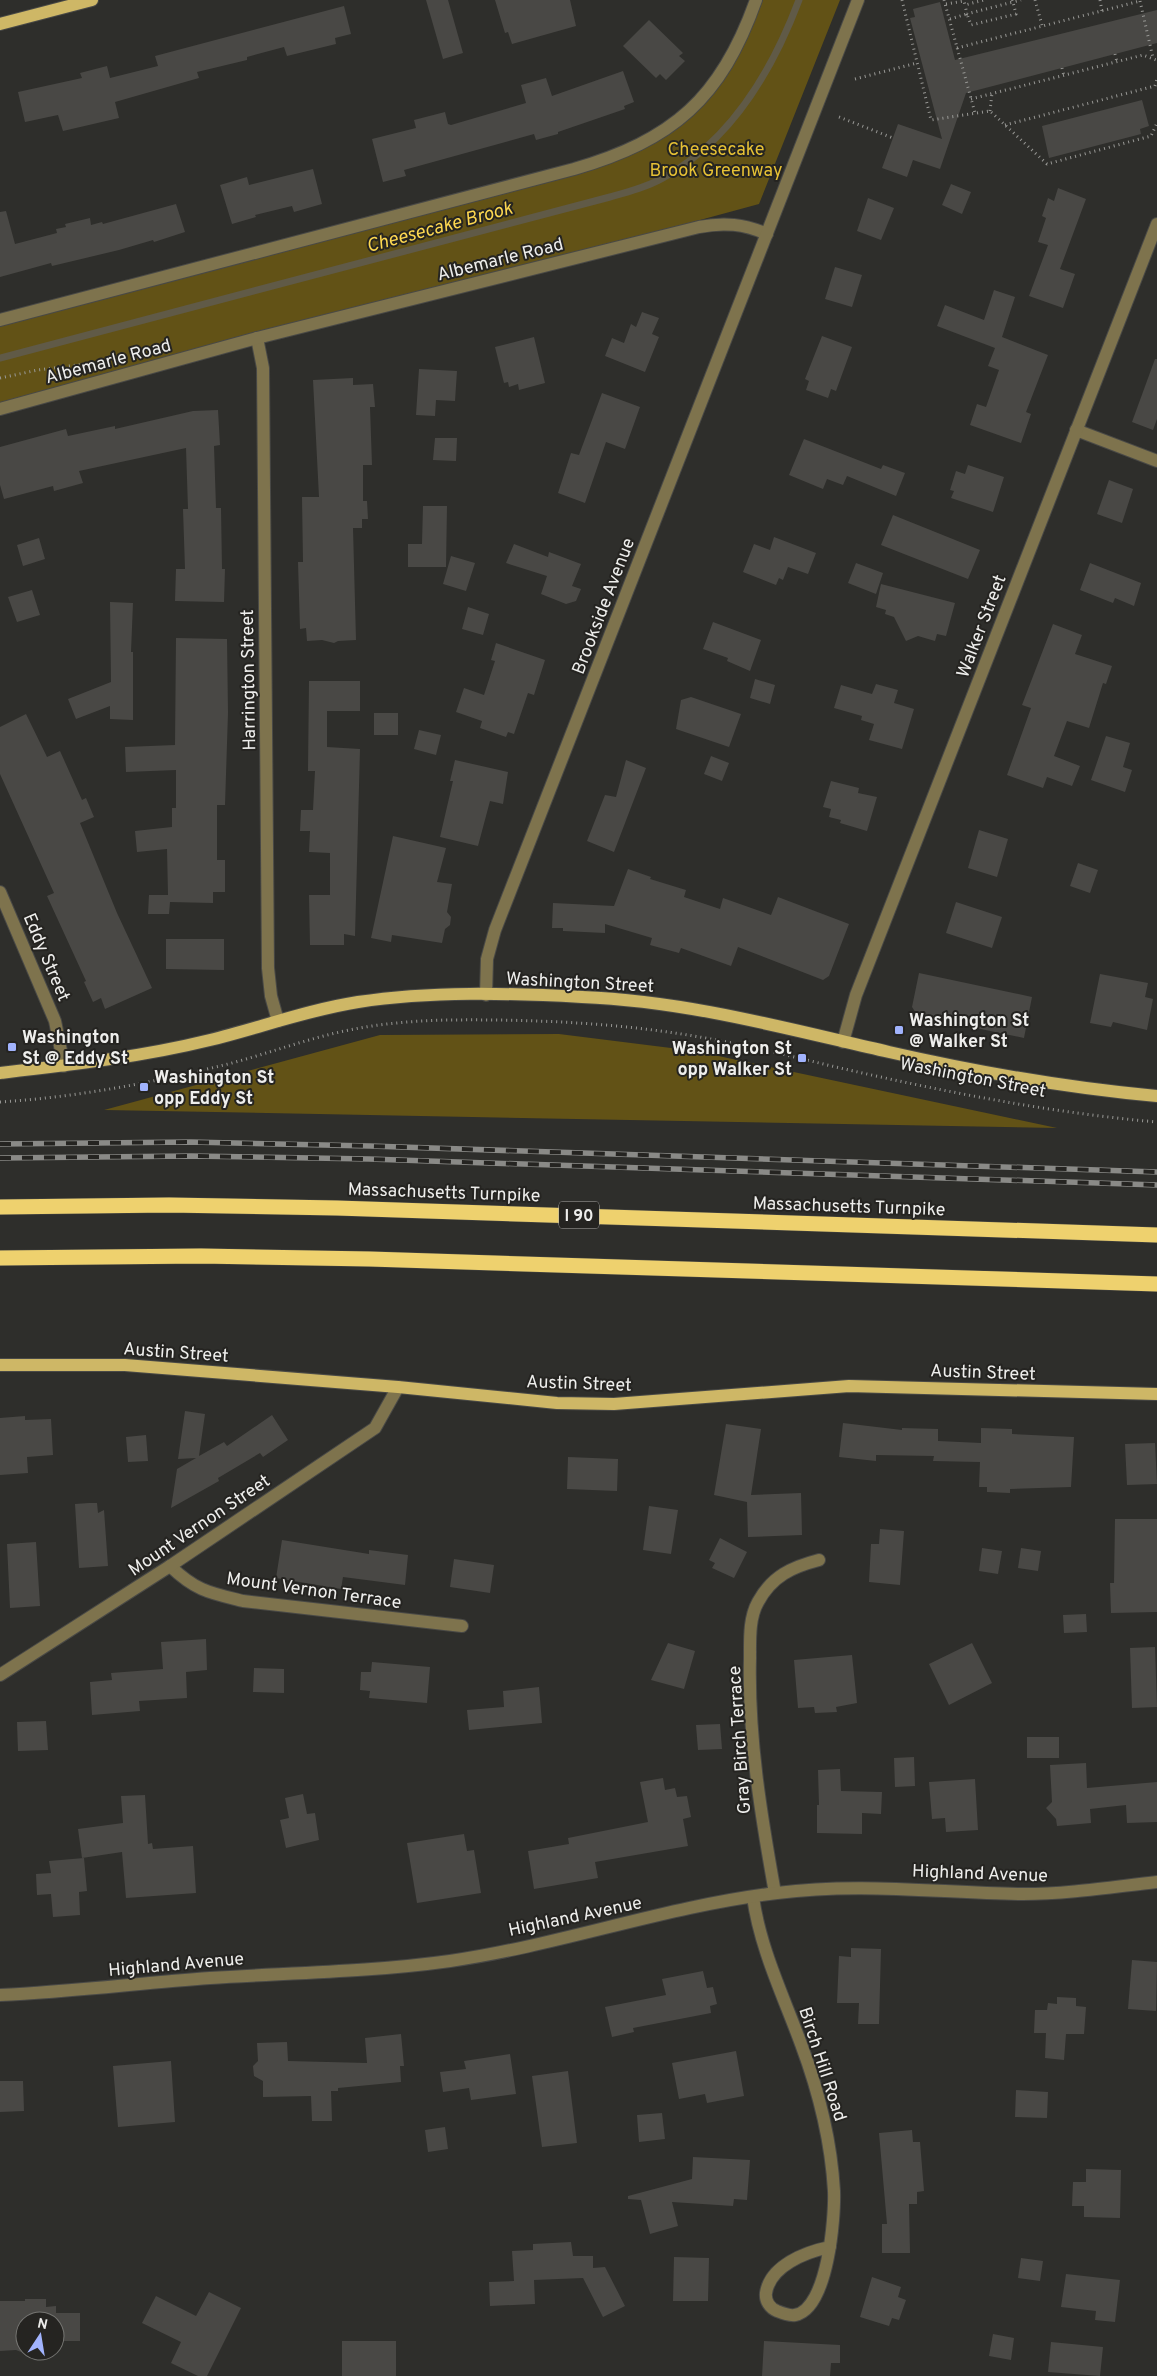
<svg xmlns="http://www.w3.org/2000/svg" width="1157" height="2376" font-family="Overpass,sans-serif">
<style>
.green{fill:#625216}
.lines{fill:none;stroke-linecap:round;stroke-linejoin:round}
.stream{stroke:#605a47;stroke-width:7}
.building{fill:#494845}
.minor-casing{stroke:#494946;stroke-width:14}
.major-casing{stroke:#494946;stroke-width:14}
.highway-casing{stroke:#494946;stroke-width:16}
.path{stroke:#989895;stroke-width:3;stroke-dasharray:1 4;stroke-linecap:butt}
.minor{stroke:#7e734d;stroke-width:12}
.major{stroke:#ceb766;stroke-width:12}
.highway{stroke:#eed16e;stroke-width:15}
.rail-casing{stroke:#8a8a87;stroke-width:5.5}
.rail{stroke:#252421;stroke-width:4;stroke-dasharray:11;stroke-linecap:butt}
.poi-dot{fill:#a1b3fd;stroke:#252421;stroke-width:2}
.labels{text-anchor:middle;stroke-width:4;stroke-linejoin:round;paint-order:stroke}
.shield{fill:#252421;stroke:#b2b1af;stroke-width:1}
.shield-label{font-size:16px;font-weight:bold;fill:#eeeeec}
.park-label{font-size:18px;fill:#e6c135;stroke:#252421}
.street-label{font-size:18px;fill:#eeeeec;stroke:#252421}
.poi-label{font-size:18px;font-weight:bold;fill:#eeeeec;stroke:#252421;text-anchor:start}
.water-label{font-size:19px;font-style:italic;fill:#fcd750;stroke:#252421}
</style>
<rect width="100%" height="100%" fill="#2e2e2b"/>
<!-- green -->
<g class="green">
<path d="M753 0H840L759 204 0 410V320L642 144 712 86Z"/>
<path d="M559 1034 695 1051 1057 1128 104 1110 380 1035Z"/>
</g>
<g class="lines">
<!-- stream -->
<path class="stream" d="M0 358 610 197C628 192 647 187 663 178 731 141 773 69 799 0"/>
</g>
<!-- building -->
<g class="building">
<path d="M426 0H448L463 53 443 59Z"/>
<path d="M495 0H570L576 26 512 44 508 32 505 33Z"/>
<path d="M940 2 955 60 1157 10V43L966 93 940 169 913 160 907 177 882 168 898 124 942 139 910 18 915 17 913 9Z"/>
<path d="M344 6 351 34 335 38 336 44 287 56 284 47 247 57V60L197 72 199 78 115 102 119 118 63 131 58 115 25 122 18 92 82 78 80 73 107 66 110 78 158 66 155 56Z"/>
<path d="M649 20 683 53 679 56 685 61 666 80 660 74 656 78 623 46Z"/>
<path d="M623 71 634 102 624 106 625 109 558 132V134L536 140 534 134 404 170 406 176 383 182 372 139 416 128 414 120 445 112 448 124 451 125 526 103 521 85 546 78 552 96Z"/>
<path d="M1142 100 1149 126 1140 129 1141 134 1049 158 1042 126Z"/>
<path d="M313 169 322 204 294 212 292 206 255 215 256 217 232 224 220 185 247 177 249 185Z"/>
<path d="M951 184 971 192 962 214 942 205Z"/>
<path d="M1058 188 1086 199 1060 269 1075 274 1063 308 1029 296 1048 245 1038 242 1046 218 1042 216 1048 198 1054 201Z"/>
<path d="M868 198 894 208 881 240 857 231Z"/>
<path d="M176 204 185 232 154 242 153 240 119 250 52 266 51 263 0 277V212L6 211 15 244 57 233 56 229 66 227 65 224 90 218 91 225 102 222 103 224Z"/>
<path d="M835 267 862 275 852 307 825 299Z"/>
<path d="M994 290 1015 297 1002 337 1048 355 1026 412 1031 414 1021 443 970 425 977 404 986 407 999 370 988 366 995 348 937 326 945 305 984 320Z"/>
<path d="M642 312 659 318 652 334 659 337 645 372 605 356 612 338 624 343 631 324 636 327Z"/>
<path d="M822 336 852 347 836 391 831 389 828 398 806 390 809 381 805 379Z"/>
<path d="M534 337 545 383 519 390 518 384 509 387 508 382 504 383 495 347Z"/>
<path d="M1155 359H1157V419L1153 430 1132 422Z"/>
<path d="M419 369 457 371 455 401 436 400 435 416 416 415Z"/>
<path d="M353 378V385L373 384 375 407H370L372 465H363V501H367L368 519H362V528H353L356 640 338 641 334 643 322 640 307 641 306 628 300 629 298 562H303L302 497H319L313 380Z"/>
<path d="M602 393 640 407 625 449 606 442 585 503 558 493 571 453 579 455Z"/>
<path d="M218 410 220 445 214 446 216 508H221L222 569H225L224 602 175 601 176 569H185L183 509H188L186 448 79 471 83 483 54 491 53 486 4 499 0 485V447L66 429 68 436 115 426V429L193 411Z"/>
<path d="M435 438H457L456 461 433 460Z"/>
<path d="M804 439 881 469 883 465 905 473 896 496 847 476 843 485 827 479 823 489 789 475Z"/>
<path d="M968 465 1004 477 993 512 951 498 954 491 950 490 956 471 965 474Z"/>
<path d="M1109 480 1133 489 1122 523 1097 514Z"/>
<path d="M423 506H447L446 567H408V544H422Z"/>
<path d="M893 515 980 550 968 579 881 545Z"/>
<path d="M774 537 816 553 808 574 788 567 783 580 779 578 776 585 743 572 754 544 770 550Z"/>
<path d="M39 538 45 559 23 566 17 545Z"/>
<path d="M514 544 548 557 549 552 581 564 572 586 581 589 576 601 566 604 541 594 547 576 506 563Z"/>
<path d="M451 556 475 563 466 591 443 584Z"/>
<path d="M856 563 883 573 876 594 848 583Z"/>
<path d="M1090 563 1141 583 1134 606 1115 598 1113 603 1080 590Z"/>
<path d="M881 584 955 603 946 636 937 634 935 641 918 636 906 641 894 617 885 614 886 610 876 607Z"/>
<path d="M32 590 40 615 17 622 8 597Z"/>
<path d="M110 602 133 603 131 652H133V720L110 719V706L76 719 68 699 111 682Z"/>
<path d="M468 607 489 614 483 635 462 629Z"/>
<path d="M713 622 761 640 750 671 727 661 728 658 703 649Z"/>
<path d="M1053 624 1082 635 1075 654 1112 666 1106 684 1103 683 1089 728 1067 721 1054 756 1080 766 1072 786 1047 777 1043 788 1007 775 1031 708 1022 705Z"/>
<path d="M176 638 227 639 228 713 225 805H217V860H225V892H213V903L170 902 169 914H148L149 895H168L167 849 137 852 135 831 172 827V808H176V770L126 772 125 747 175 745Z"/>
<path d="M496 643 545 660 534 695 528 693 514 734 508 732 506 737 480 728 482 721 456 712 464 688 484 695 495 661 491 660Z"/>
<path d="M755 679 775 685 770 704 750 698Z"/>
<path d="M309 681H360V711H327V747L360 749 355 936 344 934V945H310L309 895H330V853L309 852 310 831H300L301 810H313L315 771H308Z"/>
<path d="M876 684 898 690 894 703 914 709 902 749 869 740 874 724 861 720 862 716 834 708 841 685 872 694Z"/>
<path d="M691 697 741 714 729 747 676 729 681 700Z"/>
<rect x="374" y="713" width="24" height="22"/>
<path d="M26 714 47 757 60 751 82 800 86 798 94 817 80 823 117 913 152 988 105 1009 101 998 93 1002 84 982 86 981 47 896 54 893 0 774V727Z"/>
<path d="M419 730 441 735 436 755 414 749Z"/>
<path d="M1106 736 1130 743 1123 767 1132 770 1125 792 1091 780Z"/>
<path d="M711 756 729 763 722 781 704 774Z"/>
<path d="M455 760 508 772 503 804 490 801 478 846 440 837 453 781H450Z"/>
<path d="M626 760 646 768 614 852 587 841 605 795 616 797Z"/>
<path d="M831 781 859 788 858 793 877 797 867 831 840 823 841 820 829 817 831 809 823 807Z"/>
<path d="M979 830 1008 839 997 877 968 868Z"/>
<path d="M393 836 446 848 437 882 452 884 447 912 451 917 450 925 445 929 442 943 392 935 391 942 371 938Z"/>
<path d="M1078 863 1098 870 1090 893 1070 886Z"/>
<path d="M628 869 651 877 650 879 686 890 684 897 720 909 723 898 771 915 778 897 849 924 829 976 823 980 738 947 731 966 681 948 679 953 650 945 652 938 605 924V933L563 931V928H552L553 903 614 906Z"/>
<path d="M956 902 1002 917 992 948 946 933Z"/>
<path d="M166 939H224V970L166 969Z"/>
<path d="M919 973 1032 997 1024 1038 918 1016 912 1007Z"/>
<path d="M1100 974 1148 983 1145 997 1153 999 1147 1030 1113 1022 1111 1027 1090 1023Z"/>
<path d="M185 1411 205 1414 199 1456 224 1442 227 1446 272 1415 288 1440 263 1457 260 1453 218 1478 219 1481 171 1508 177 1469 196 1458 178 1459Z"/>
<path d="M25 1416V1420L51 1419 53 1455 27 1457 28 1473 0 1475V1418Z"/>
<path d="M843 1423 902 1430V1428L938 1429V1441L981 1443V1428L1012 1429V1434L1074 1437 1071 1487 1010 1489V1493L987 1492V1487H979L980 1462 933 1461 934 1456 876 1455V1461L839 1457Z"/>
<path d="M726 1424 761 1429 751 1495 801 1493 802 1535 748 1537 747 1502 714 1495Z"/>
<path d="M146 1435 148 1461 128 1462 126 1437Z"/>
<path d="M1155 1443 1157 1484 1127 1485 1125 1444Z"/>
<path d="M568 1457 618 1459 617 1491 567 1489Z"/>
<path d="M89 1503H97L98 1513 104 1510 108 1566 79 1568 75 1504Z"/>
<path d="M649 1506 678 1510 671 1554 643 1550Z"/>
<path d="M1115 1519H1157V1612L1111 1613 1110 1583H1114Z"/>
<path d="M880 1529 904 1531 900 1585 869 1582 871 1544H879Z"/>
<path d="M720 1538 747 1552 734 1578 712 1568 715 1563 709 1560Z"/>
<path d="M282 1540 369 1554V1550L408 1555 405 1585 343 1577 341 1589 276 1578Z"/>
<path d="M36 1542 40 1606 10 1608 7 1544Z"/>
<path d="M982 1548 1002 1551 998 1574 979 1571Z"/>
<path d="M1021 1548 1041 1551 1038 1571 1018 1568Z"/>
<path d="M454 1559 494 1565 490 1593 450 1587Z"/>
<path d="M1086 1614 1087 1632 1064 1633 1063 1615Z"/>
<path d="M206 1639 207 1670 186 1672 187 1698 139 1701 140 1711 92 1715 90 1682 112 1680 111 1673 163 1669 161 1642Z"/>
<path d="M668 1643 695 1651 684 1689 651 1680Z"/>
<path d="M972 1643 992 1683 949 1705 929 1664Z"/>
<path d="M1155 1647 1157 1707 1132 1708 1130 1648Z"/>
<path d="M852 1655 857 1703 836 1707 837 1712 815 1713 814 1707 798 1708 794 1660Z"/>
<path d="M372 1662 430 1667 427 1703 369 1698 370 1691 360 1690 361 1672H371Z"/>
<path d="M254 1668 284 1669V1693L253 1692Z"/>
<path d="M539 1687 542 1723 469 1730 467 1710 504 1707 503 1691Z"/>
<path d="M46 1721 48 1750 18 1751 17 1722Z"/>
<path d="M720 1724 722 1749 698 1750 696 1725Z"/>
<rect x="1027" y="1737" width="32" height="21"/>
<path d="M914 1757 915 1786 895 1787 894 1758Z"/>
<path d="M1086 1763 1087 1788 1157 1782V1822L1127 1823 1126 1805 1090 1809 1091 1823 1057 1826 1056 1819 1046 1808 1052 1802 1050 1765Z"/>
<path d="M840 1769 841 1791 882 1792 881 1814 862 1813V1834L817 1833V1805H819L818 1770Z"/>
<path d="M663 1778 665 1790 675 1788 677 1797 687 1796 691 1817 683 1819 688 1846 595 1862 598 1878 534 1889 528 1851 569 1844 568 1838 648 1822 640 1782Z"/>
<path d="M975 1779 978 1830 946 1832 945 1818 932 1819 929 1782Z"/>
<path d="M303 1794 307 1814 315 1813 319 1840 286 1848 280 1820 289 1818 285 1798Z"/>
<path d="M145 1795 148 1844 152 1843 153 1849 193 1846 196 1893 126 1898 122 1852 82 1858 78 1829 123 1823 121 1796Z"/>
<path d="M464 1834 467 1851 474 1850 481 1893 417 1903 407 1843Z"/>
<path d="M84 1858 87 1891 79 1892 80 1915 53 1917 51 1894 37 1895 36 1874 51 1873 49 1861Z"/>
<path d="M851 1948 881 1949 879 2024H858L859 2003H837L839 1956 851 1957Z"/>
<path d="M1132 1960 1157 1962 1156 2011 1128 2009Z"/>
<path d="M703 1971 707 1988 713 1987 717 2004 710 2006 711 2013 633 2028 634 2032 612 2037 605 2007 666 1995 662 1979Z"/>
<path d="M1057 1997 1076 1998V2006L1086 2007 1084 2034H1066L1064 2060 1045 2058 1046 2033H1034L1035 2010H1047L1048 2003 1057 2004Z"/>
<path d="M401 2034 404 2066H400L401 2082 338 2088V2091H331L332 2121H312L311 2096 263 2097V2081L254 2076 253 2066 258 2061 257 2043 287 2042 288 2061 367 2063 365 2038Z"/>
<path d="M736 2051 744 2096 707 2103 705 2094 679 2099 672 2063Z"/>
<path d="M510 2054 516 2094 471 2100 469 2088 443 2092 440 2072 466 2069 464 2061Z"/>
<path d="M171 2061 175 2122 118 2127 113 2066Z"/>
<path d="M568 2071 577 2143 542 2147 532 2076Z"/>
<path d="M0 2081H23L24 2111 0 2112Z"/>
<path d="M1016 2090 1048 2092 1047 2118 1015 2117Z"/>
<path d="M662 2113 665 2139 639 2142 637 2115Z"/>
<path d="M445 2127 448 2149 428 2152 425 2130Z"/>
<path d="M912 2130 913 2142H920L924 2191 917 2192V2204H909L910 2253H882V2224H887L879 2133Z"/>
<path d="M693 2157 750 2160 747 2200 734 2199 733 2206 672 2202 678 2226 650 2234 641 2200 628 2199V2196L692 2179Z"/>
<path d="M1086 2169 1121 2170 1120 2218 1084 2217V2206H1072L1073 2182H1086Z"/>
<path d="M571 2242 573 2256H593V2268L605 2267 625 2306 603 2317 583 2278 534 2280 535 2304 490 2306 489 2282 514 2281 512 2251 533 2250V2244Z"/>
<path d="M674 2257 709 2258 708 2301H673Z"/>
<path d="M1021 2258 1043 2261 1040 2281 1018 2278Z"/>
<path d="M1066 2274 1120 2280 1115 2322 1095 2320 1096 2311 1061 2307Z"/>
<path d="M872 2277 901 2287 898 2297 906 2300 899 2320 892 2318 889 2326 860 2317Z"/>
<path d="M209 2292 241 2308 207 2376H198L171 2363 181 2342 142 2323 156 2296 196 2316Z"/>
<path d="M25 2299H46V2307L56 2306V2313H80V2341H55V2321H25V2351H35L31 2356 16 2350 0 2351V2301H25Z"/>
<path d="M993 2334 1014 2338 1011 2360 989 2356Z"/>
<rect x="342" y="2341" width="54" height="35"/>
<path d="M764 2341 840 2345V2363H831L830 2376H762Z"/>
<path d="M1051 2342 1103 2347 1100 2376 1048 2372Z"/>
</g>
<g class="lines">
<defs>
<g id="minor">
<path d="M0 320 574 169C673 140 721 99 756 0"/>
<path d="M257 338 263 368 268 968 271 996 278 1021"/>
<path d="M0 409 257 338 699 227C724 222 744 224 767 234"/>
<path d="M1076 430 1157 461"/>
<path d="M0 892 55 1021 64 1066"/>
<path d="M486 995 487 959 495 930 858 0"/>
<path d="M843 1042 856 995 1157 224"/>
<path d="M170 1566C196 1591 210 1593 243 1601L462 1626"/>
<path d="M0 1675 170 1566 375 1428 398 1387"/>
<path d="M775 1893C761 1815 748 1737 750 1658 750 1639 749 1618 758 1602 772 1576 792 1567 819 1560"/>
<path d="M753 1897C760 1948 783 1995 801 2044 819 2092 831 2139 834 2191 835 2217 828 2309 795 2315 790 2316 782 2313 777 2311 770 2308 765 2301 766 2293 770 2266 805 2252 830 2247"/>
<path d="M0 1995C70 1992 140 1983 210 1978 290 1973 371 1972 450 1961 560 1945 667 1906 777 1893 861 1882 939 1893 1023 1894 1068 1894 1112 1887 1157 1882"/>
</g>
<g id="major">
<path d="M0 24 92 0"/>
<path d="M0 1073C70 1065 141 1057 210 1040 259 1028 307 1010 358 1002 431 991 509 993 582 997 687 1001 788 1029 889 1052 977 1072 1067 1088 1157 1096"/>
<path d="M0 1365H125L398 1387 557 1403 614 1404 849 1386 1157 1394"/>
</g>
<g id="highway">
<path d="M0 1207 169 1205 337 1208 1157 1235"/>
<path d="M0 1258 201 1256 370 1259 1157 1284"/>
</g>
</defs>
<!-- minor casing -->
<use href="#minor" class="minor-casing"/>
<!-- major casing -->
<use href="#major" class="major-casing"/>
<!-- highway casing -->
<use href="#highway" class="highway-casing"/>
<!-- path -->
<g class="path">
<path d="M902 0 931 120 990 111 1047 164 1151 136 1157 123"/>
<path d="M944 0 975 113"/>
<path d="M1012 0 1013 2 1021 0"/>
<path d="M1035 0 1042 25"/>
<path d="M1100 0 1102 11"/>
<path d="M1140 1 1153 58"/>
<path d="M946 4 964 1 965 5 984 0"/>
<path d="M950 19 967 14 971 25 1016 14 1013 2 967 14 965 5"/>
<path d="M957 48 1140 1"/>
<path d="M1115 54 1117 62"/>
<path d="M1062 68 1064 76"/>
<path d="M855 79 917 63"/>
<path d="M971 99 1143 55 1156 60 1157 63"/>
<path d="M990 111 992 93"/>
<path d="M839 117 893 138"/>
<path d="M1005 125 1155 86 1157 79"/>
<path d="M0 378 38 370 93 363"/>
<path d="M0 1102C79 1097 156 1082 232 1063 269 1053 304 1040 340 1032 375 1024 410 1021 446 1020 536 1019 628 1023 716 1040 761 1048 805 1060 849 1070 951 1093 1053 1113 1157 1122"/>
</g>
<!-- minor -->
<use href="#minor" class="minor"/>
<!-- major -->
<use href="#major" class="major"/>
<!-- highway -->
<use href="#highway" class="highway"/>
<defs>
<g id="rail">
<path d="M0 1144 191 1142 370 1146 1157 1172"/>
<path d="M0 1158 191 1156 369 1159 1157 1185"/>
</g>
</defs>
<!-- rail casing -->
<use href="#rail" class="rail-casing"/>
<!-- rail -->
<use href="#rail" class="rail"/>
</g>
<!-- markers -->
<g class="poi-dot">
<rect x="894" y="1025" width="10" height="10" rx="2.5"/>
<rect x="7" y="1042" width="10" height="10" rx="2.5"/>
<rect x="797" y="1053" width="10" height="10" rx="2.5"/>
<rect x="139" y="1082" width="10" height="10" rx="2.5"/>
</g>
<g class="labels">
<!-- shield labels -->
<rect class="shield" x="559" y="1201.5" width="40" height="27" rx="4"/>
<g class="shield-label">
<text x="579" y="1221">I 90</text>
</g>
<!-- park labels -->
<g class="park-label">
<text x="716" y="155">Cheesecake<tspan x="716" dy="21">Brook Greenway</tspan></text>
</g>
<!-- street labels -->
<g class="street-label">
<text transform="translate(500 259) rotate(-14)" y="6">Albemarle Road</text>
<text transform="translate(108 361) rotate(-15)" y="6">Albemarle Road</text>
<text transform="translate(603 606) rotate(-69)" y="6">Brookside Avenue</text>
<text transform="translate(981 626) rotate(-69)" y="6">Walker Street</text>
<text transform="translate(248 680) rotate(-91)" y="6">Harrington Street</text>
<text transform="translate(47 957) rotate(67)" y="6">Eddy Street</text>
<text transform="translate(580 982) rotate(3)" y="6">Washington Street</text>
<text transform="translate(973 1077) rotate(11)" y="6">Washington Street</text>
<text transform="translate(444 1192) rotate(2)" y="6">Massachusetts Turnpike</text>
<text transform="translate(849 1206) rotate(2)" y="6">Massachusetts Turnpike</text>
<text transform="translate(176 1352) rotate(4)" y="6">Austin Street</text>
<text transform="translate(983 1372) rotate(2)" y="6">Austin Street</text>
<text transform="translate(579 1383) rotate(2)" y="6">Austin Street</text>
<text transform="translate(199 1525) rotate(-34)" y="6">Mount Vernon Street</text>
<text transform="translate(314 1590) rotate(8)" y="6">Mount Vernon Terrace</text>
<text transform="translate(739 1740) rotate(-94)" y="6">Gray Birch Terrace</text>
<text transform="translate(980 1873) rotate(2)" y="6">Highland Avenue</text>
<text transform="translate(575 1916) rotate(-12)" y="6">Highland Avenue</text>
<text transform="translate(176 1964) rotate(-5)" y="6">Highland Avenue</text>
<text transform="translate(823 2064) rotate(72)" y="6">Birch Hill Road</text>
</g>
<!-- poi labels -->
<g class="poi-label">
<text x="909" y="1026">Washington St<tspan x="909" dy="21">@ Walker St</tspan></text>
<text x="22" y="1043">Washington<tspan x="22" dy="21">St @ Eddy St</tspan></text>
<text x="792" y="1054" text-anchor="end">Washington St<tspan x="792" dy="21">opp Walker St</tspan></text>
<text x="154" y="1083">Washington St<tspan x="154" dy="21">opp Eddy St</tspan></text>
</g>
<!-- water labels -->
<g class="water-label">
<text transform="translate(439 226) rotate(-15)" y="7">Cheesecake Brook</text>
</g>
</g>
<!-- north arrow -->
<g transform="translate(40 2336) rotate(12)"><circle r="24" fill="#252421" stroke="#757572"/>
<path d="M0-4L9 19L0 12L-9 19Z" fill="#a1b3fd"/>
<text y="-8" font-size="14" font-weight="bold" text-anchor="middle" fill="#eeeeec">N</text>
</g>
</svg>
